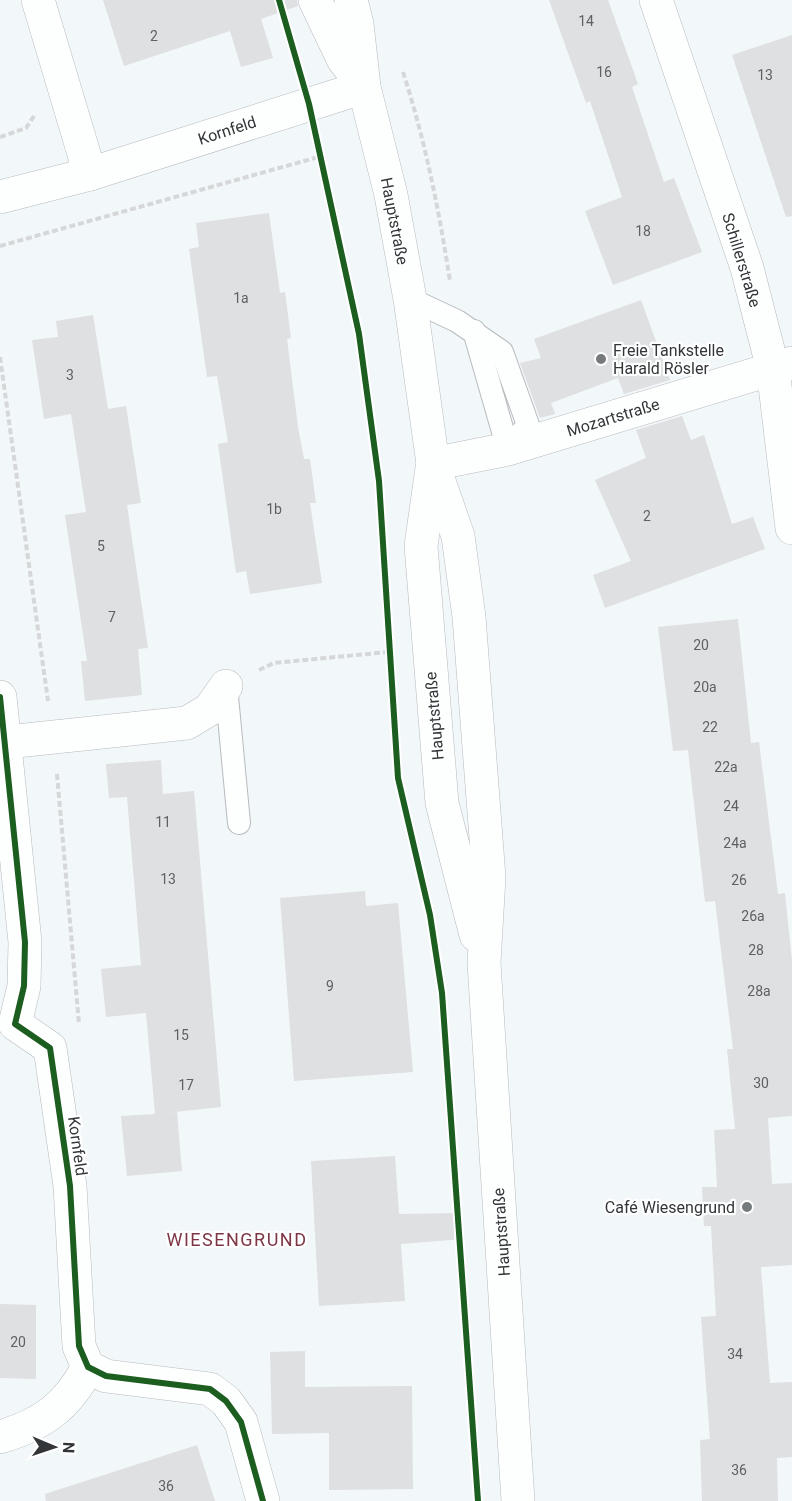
<svg xmlns="http://www.w3.org/2000/svg" width="792" height="1501" font-family="Roboto,sans-serif">
<style>
.building{fill:#dee0e1}
.lines{fill:none;stroke-linecap:round;stroke-linejoin:round}
.service-casing{stroke:#b7bbbe;stroke-width:24}
.minor-casing{stroke:#b7bbbe;stroke-width:34}
.secondary-casing{stroke:#b7bbbe;stroke-width:34}
.path{stroke:#d5d7d8;stroke-width:4;stroke-dasharray:6 3;stroke-linecap:butt}
.service{stroke:#fdfefe;stroke-width:22}
.minor{stroke:#fdfefe;stroke-width:33}
.secondary{stroke:#fdfefe;stroke-width:33}
.cycleway-casing{stroke:#fff;stroke-width:10}
.cycleway{stroke:#1b5e20;stroke-width:6}
.poi-dot{fill:#757a7c;stroke:#fff;stroke-width:2}
.labels{text-anchor:middle;stroke-width:4.5;stroke-linejoin:round;paint-order:stroke}
.number-label{font-size:14px;fill:#5e6163}
.street-label{font-size:16px;fill:#323638;stroke:#fff}
.poi-label{font-size:16px;fill:#323638;stroke:#fff;text-anchor:start}
.neighbourhood-label{font-size:18px;letter-spacing:1.5px;fill:#7d3646;stroke:#fff}
</style>
<rect width="100%" height="100%" fill="#f2f7fa"/>
<!-- building -->
<g class="building">
<path d="M103 0H297L298 6 261 19 273 58 241 67 230 31 124 66Z"/>
<path d="M549 0H608L638 84 632 87 664 182 674 178 702 252 613 285 585 211 622 197 590 101 586 103Z"/>
<path d="M792 35V216L786 217 732 55Z"/>
<path d="M269 213 280 293 285 292 291 338 287 339 298 427 304 459H310L316 503H310L322 583 250 594 246 571 236 573 218 444 228 442 217 376 207 377 189 249 199 247 196 223Z"/>
<path d="M641 300 670 380 624 394 618 378 551 403 555 414 540 418 520 363 541 358 534 339Z"/>
<path d="M93 315 108 409 126 406 141 503 127 505 148 648 138 649 142 695 85 701 81 661H87L65 515 86 512 71 414 44 419 32 340 58 337 56 321Z"/>
<path d="M682 416 691 440 704 435 732 524 753 517 765 549 605 608 593 575 631 561 595 480 646 458 636 430Z"/>
<path d="M738 619 751 743 759 742 778 894 785 893 792 961V1116L768 1118 772 1184 792 1183V1265L761 1267 770 1383 792 1382V1457L777 1458 778 1501H702L700 1440 710 1439 701 1317 716 1316 711 1226H704L702 1187H717L714 1130 735 1129 727 1049H733L715 901 705 902 688 750 673 751 658 627Z"/>
<path d="M161 760 163 794 194 791 221 1107 165 1113 177 1112 182 1171 127 1176 121 1116 155 1114 146 1013 106 1017 101 969 141 965 127 797 109 798 106 764Z"/>
<path d="M365 891 366 906 398 903 413 1072 294 1081 280 898Z"/>
<path d="M395 1156 399 1214 462 1213 463 1239 401 1244 405 1301 319 1306 311 1161Z"/>
<path d="M0 1304 36 1305V1379L0 1378Z"/>
<path d="M305 1351V1387L412 1386 413 1489 329 1490V1433L272 1434 270 1352Z"/>
<path d="M197 1445 215 1501H46L45 1494Z"/>
</g>
<g class="lines">
<defs>
<g id="service">
<path d="M410 299 457 321 502 352 528 425 508 449"/>
<path d="M474 331 508 449"/>
<path d="M226 686 239 823"/>
</g>
<g id="minor">
<path d="M38 0 90 174"/>
<path d="M656 0 747 268 773 369 792 528"/>
<path d="M0 197 90 174 364 87"/>
<path d="M433 464 508 449 792 363"/>
<path d="M0 697 25 942 24 986 15 1024 50 1048 70 1186 79 1346 88 1367 106 1376 210 1389 226 1401 241 1422 263 1501"/>
<path d="M7 742 187 723 210 709 226 686"/>
<path d="M0 1437C43 1424 67 1407 88 1367"/>
</g>
<g id="secondary">
<path d="M315 0 343 59 360 81"/>
<path d="M351 0 357 24 364 87 391 195 410 299 433 464 458 536 469 617 489 877 484 963 518 1501"/>
<path d="M432 468 421 546 442 803 476 935"/>
</g>
</defs>
<!-- service casing -->
<use href="#service" class="service-casing"/>
<!-- minor casing -->
<use href="#minor" class="minor-casing"/>
<!-- secondary casing -->
<use href="#secondary" class="secondary-casing"/>
<!-- path -->
<g class="path">
<path d="M293 47 299 68"/>
<path d="M403 72C425 140 439 210 450 281"/>
<path d="M0 137 26 128 34 116"/>
<path d="M318 139C348 268 375 399 382 531"/>
<path d="M0 246 322 156"/>
<path d="M0 357 48 701"/>
<path d="M388 649 400 791"/>
<path d="M259 670 274 663 388 652"/>
<path d="M57 774 79 1024"/>
<path d="M431 924 442 993 462 1263"/>
</g>
<!-- service -->
<use href="#service" class="service"/>
<!-- minor -->
<use href="#minor" class="minor"/>
<!-- secondary -->
<use href="#secondary" class="secondary"/>
<defs>
<g id="cycleway">
<path d="M279 0 309 104 359 334 379 481 398 778 430 915 442 993 478 1501"/>
<path d="M0 697 25 942 24 986 15 1024 50 1048 70 1186 79 1346 88 1367 106 1376 210 1389 226 1401 241 1422 263 1501"/>
</g>
</defs>
<!-- cycleway casing -->
<use href="#cycleway" class="cycleway-casing"/>
<!-- cycleway -->
<use href="#cycleway" class="cycleway"/>
</g>
<!-- markers -->
<g class="poi-dot">
<circle cx="601" cy="359" r="6"/>
<circle cx="747" cy="1207" r="6"/>
</g>
<g class="labels">
<!-- number labels -->
<g class="number-label">
<text x="586" y="26">14</text>
<text x="154" y="41">2</text>
<text x="604" y="77">16</text>
<text x="765" y="80">13</text>
<text x="643" y="236">18</text>
<text x="241" y="303">1a</text>
<text x="70" y="380">3</text>
<text x="274" y="514">1b</text>
<text x="647" y="521">2</text>
<text x="101" y="551">5</text>
<text x="112" y="622">7</text>
<text x="701" y="650">20</text>
<text x="705" y="692">20a</text>
<text x="710" y="732">22</text>
<text x="726" y="772">22a</text>
<text x="731" y="811">24</text>
<text x="163" y="827">11</text>
<text x="735" y="848">24a</text>
<text x="168" y="884">13</text>
<text x="739" y="885">26</text>
<text x="753" y="921">26a</text>
<text x="756" y="955">28</text>
<text x="330" y="991">9</text>
<text x="759" y="996">28a</text>
<text x="181" y="1040">15</text>
<text x="761" y="1088">30</text>
<text x="186" y="1090">17</text>
<text x="18" y="1347">20</text>
<text x="735" y="1359">34</text>
<text x="739" y="1475">36</text>
<text x="166" y="1491">36</text>
</g>
<!-- street labels -->
<g class="street-label">
<text transform="translate(227 130) rotate(-18)" y="6">Kornfeld</text>
<text transform="translate(395 221) rotate(79)" y="6">Hauptstraße</text>
<text transform="translate(742 260) rotate(73)" y="6">Schillerstraße</text>
<text transform="translate(613 417) rotate(-17)" y="6">Mozartstraße</text>
<text transform="translate(434 716) rotate(-95)" y="6">Hauptstraße</text>
<text transform="translate(78 1146) rotate(82)" y="6">Kornfeld</text>
<text transform="translate(501 1232) rotate(-94)" y="6">Hauptstraße</text>
</g>
<!-- poi labels -->
<g class="poi-label">
<text x="613" y="356">Freie Tankstelle<tspan x="613" dy="18">Harald Rösler</tspan></text>
<text x="735" y="1213" text-anchor="end">Café Wiesengrund</text>
</g>
<!-- neighbourhood labels -->
<g class="neighbourhood-label">
<text x="237" y="1246">WIESENGRUND</text>
</g>
</g>
<!-- north arrow -->
<g transform="translate(54 1447) rotate(92)" stroke="#ffffff" stroke-width="4.5" paint-order="stroke">
<path d="M0-4.5L10 22L0 15L-10 22Z" fill="#323638"/>
<text y="-9" font-size="16" font-weight="bold" text-anchor="middle" fill="#323638">N</text>
</g>
</svg>
